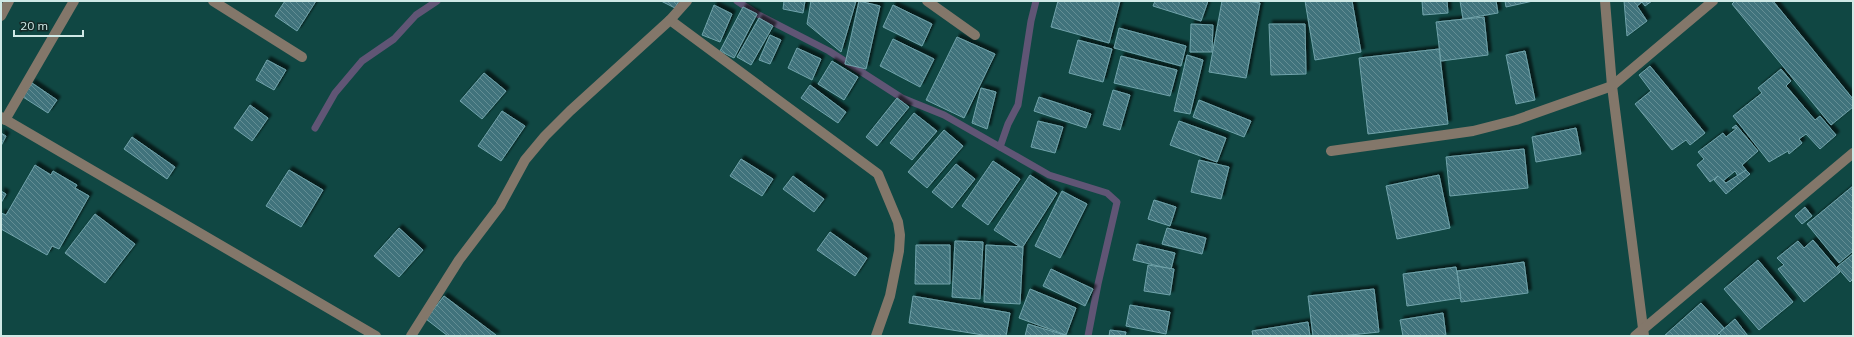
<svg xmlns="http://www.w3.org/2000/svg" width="1854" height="337" font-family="Mulish,sans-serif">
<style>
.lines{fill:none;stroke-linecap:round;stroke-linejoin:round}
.stream{stroke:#605575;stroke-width:7}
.building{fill:url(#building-back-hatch);stroke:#70a3ab;filter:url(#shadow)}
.minor{stroke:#83776a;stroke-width:10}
</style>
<defs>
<pattern id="building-back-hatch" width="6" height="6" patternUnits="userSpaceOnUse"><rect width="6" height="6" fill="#41737b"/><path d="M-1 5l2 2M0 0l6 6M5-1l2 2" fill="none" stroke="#648e94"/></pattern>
<filter id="shadow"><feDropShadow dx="3.5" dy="-3.5" stdDeviation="1" flood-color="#0009"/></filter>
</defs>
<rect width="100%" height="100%" fill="#104743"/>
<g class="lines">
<!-- stream -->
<g class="stream">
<path d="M737 1 757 14 829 51 902 98 944 115 1000 147"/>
<path d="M1036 1 1031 21 1018 105 1008 124 1000 147 1049 175 1107 193 1117 202 1098 284 1088 336"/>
<path d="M315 128 335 93 362 61 394 39 416 15 437 1"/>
</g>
</g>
<!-- building -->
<g class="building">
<path d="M285 1H316L297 31 275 16Z"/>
<path d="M661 1H679L675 8Z"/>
<path d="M784 1H805L803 13 783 9Z"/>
<path d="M811 1H856L841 52 807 24Z"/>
<path d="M859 1 880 6 866 69 845 64Z"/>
<path d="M1058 1H1120L1109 43 1051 27Z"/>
<path d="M1155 1H1208L1201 21 1153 6Z"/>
<path d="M1222 1H1247L1260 3 1246 78 1209 72Z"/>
<path d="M1305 1H1352L1361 52 1315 60Z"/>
<path d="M1422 1H1447L1448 13 1423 15Z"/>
<path d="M1460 1H1496L1498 13 1463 19Z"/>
<path d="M1505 1H1533L1506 7Z"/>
<path d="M1624 1H1652L1645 6 1642 2 1637 6 1647 21 1627 36Z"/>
<path d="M1735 1H1773L1853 99V107L1831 125 1732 4Z"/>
<path d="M714 5 732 14 720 42 702 35Z"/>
<path d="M893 5 932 24 922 46 883 27Z"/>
<path d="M743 7 757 14 734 58 720 51Z"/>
<path d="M1484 17 1488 55 1441 61 1436 22Z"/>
<path d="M759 18 773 26 751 65 737 57Z"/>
<path d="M1191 24 1213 25 1212 52H1190Z"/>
<path d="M1269 24H1305L1306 74 1271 75Z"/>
<path d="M1119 28 1186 46 1181 66 1114 48Z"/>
<path d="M770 35 781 40 770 64 759 60Z"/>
<path d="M957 37 995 54 964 118 926 100Z"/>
<path d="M893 39 934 59 920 87 880 66Z"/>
<path d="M1078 40 1112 49 1103 82 1069 73Z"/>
<path d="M797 48 821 59 812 80 788 68Z"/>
<path d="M1439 49 1448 124 1368 134 1359 58Z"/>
<path d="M1525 51 1535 100 1516 104 1506 55Z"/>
<path d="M1187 55 1203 60 1190 114 1174 111Z"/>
<path d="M1121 56 1177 70 1170 96 1114 83Z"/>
<path d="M267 60 286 70 274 90 256 80Z"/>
<path d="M832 61 858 77 844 100 818 84Z"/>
<path d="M1650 66 1705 133 1690 145 1686 140 1672 150 1635 104 1651 91 1639 75Z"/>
<path d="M1781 69 1791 81 1786 86 1815 120 1820 116 1836 135 1820 149 1806 134 1799 139 1802 143 1789 154 1788 151 1769 162 1733 116 1762 93 1758 88Z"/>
<path d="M484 73 506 91 482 119 460 101Z"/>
<path d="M32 83 57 100 48 113 23 97Z"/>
<path d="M810 85 846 112 838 123 801 98Z"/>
<path d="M981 88 996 92 987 129 972 123Z"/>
<path d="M1113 90 1130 95 1120 130 1103 125Z"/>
<path d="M1039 97 1091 114 1086 128 1034 111Z"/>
<path d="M897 98 909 107 877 146 866 137Z"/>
<path d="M1199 100 1251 121 1244 137 1193 117Z"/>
<path d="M250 105 268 118 252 141 234 128Z"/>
<path d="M502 111 525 126 501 161 478 146Z"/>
<path d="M914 113 937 131 912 160 890 143Z"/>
<path d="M1038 121 1063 127 1055 153 1031 147Z"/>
<path d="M1179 121 1226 138 1217 162 1170 145Z"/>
<path d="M1736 125 1758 151 1742 165 1746 170 1738 176 1735 171 1723 181 1718 176 1710 182 1697 165 1704 159 1698 152 1723 133 1726 137 1737 128H1732Z"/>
<path d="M1576 128 1581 154 1536 162 1532 137Z"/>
<path d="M944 130 963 146 927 188 908 172Z"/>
<path d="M1 133 6 136 1 146Z"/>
<path d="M132 137 175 167 167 179 124 149Z"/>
<path d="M1524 149 1528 188 1450 196 1446 157Z"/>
<path d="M741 159 773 179 762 196 730 176Z"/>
<path d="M1199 160 1229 167 1221 199 1191 192Z"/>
<path d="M993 161 1020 179 988 225 962 206Z"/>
<path d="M956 164 975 179 952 208 932 192Z"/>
<path d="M35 165 51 175 53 171 77 185 75 188 89 196 59 249 52 246 47 255 1 229V213L6 215Z"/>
<path d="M289 170 323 190 301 227 266 206Z"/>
<path d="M1746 170 1750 174 1726 194 1714 180 1718 176 1726 183Z"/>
<path d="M1030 175 1057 193 1022 248 994 230Z"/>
<path d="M1439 175 1450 228 1397 239 1386 186Z"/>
<path d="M793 176 824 199 814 212 783 189Z"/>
<path d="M1853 186V251L1839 263 1807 224Z"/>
<path d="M1 191 6 194 1 203Z"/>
<path d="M1062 191 1087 204 1060 258 1035 246Z"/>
<path d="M1154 200 1176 207 1170 226 1148 219Z"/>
<path d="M1805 207 1812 216 1802 224 1795 216Z"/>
<path d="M95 214 135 244 105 283 65 253Z"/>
<path d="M399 228 423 250 399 277 374 256Z"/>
<path d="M1167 228 1206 238 1202 254 1162 244Z"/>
<path d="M830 232 867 258 855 276 817 250Z"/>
<path d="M1813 240 1840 272 1804 302 1778 269 1784 265 1777 258 1798 241 1804 248Z"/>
<path d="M955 241 983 242 980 299 952 297Z"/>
<path d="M1137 244 1175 253 1171 269 1133 260Z"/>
<path d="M916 245H950V284H915Z"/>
<path d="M986 245 1023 247 1020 304 984 302Z"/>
<path d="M1853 254V279L1850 282 1837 267Z"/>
<path d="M1758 260 1793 302 1759 330 1724 289Z"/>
<path d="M1524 262 1528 293 1461 302 1457 271Z"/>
<path d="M1148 265 1174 269 1170 295 1144 291Z"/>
<path d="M1456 267 1461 298 1407 306 1403 274Z"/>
<path d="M1051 269 1093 289 1085 306 1043 286Z"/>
<path d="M1030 289 1076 308 1066 335 1019 318Z"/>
<path d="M1374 289 1379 332 1341 336H1313L1308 296Z"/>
<path d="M444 296 496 335V336H448L426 319Z"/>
<path d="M913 296 1010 313 1006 336H989L909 323Z"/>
<path d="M1701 303 1724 328 1716 336H1664Z"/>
<path d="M1130 305 1170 312 1166 334 1126 326Z"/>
<path d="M1443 313 1446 336H1403L1400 320Z"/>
<path d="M1735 319 1748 336H1722L1719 333Z"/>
<path d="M1308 322 1310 336H1253L1252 331Z"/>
<path d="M1028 324 1068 336H1025Z"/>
<path d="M1110 330 1126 332 1125 336H1109Z"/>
</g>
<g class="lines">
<!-- minor -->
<g class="minor">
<path d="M213 1 302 57"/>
<path d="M927 1 975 35"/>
<path d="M1605 1 1612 86 1644 336"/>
<path d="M1 16 9 1"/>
<path d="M670 20 878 174 898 222 900 235 899 251 890 296 876 336"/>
<path d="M1 117 376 336"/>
<path d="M5 120 74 1"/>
<path d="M1331 151 1473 131 1516 120 1612 86 1713 1"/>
<path d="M411 336 459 260 500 206 525 160 545 136 570 111 670 20 687 1"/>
<path d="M1635 336 1853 153"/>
</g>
</g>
<!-- border -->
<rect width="1854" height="337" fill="none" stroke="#cfe9e6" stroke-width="4"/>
<!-- scale -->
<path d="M14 30v6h69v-6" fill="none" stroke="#cfe9e6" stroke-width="2"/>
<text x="20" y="30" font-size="12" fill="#cfe9e6" stroke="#142927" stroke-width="3" paint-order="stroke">20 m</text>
</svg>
